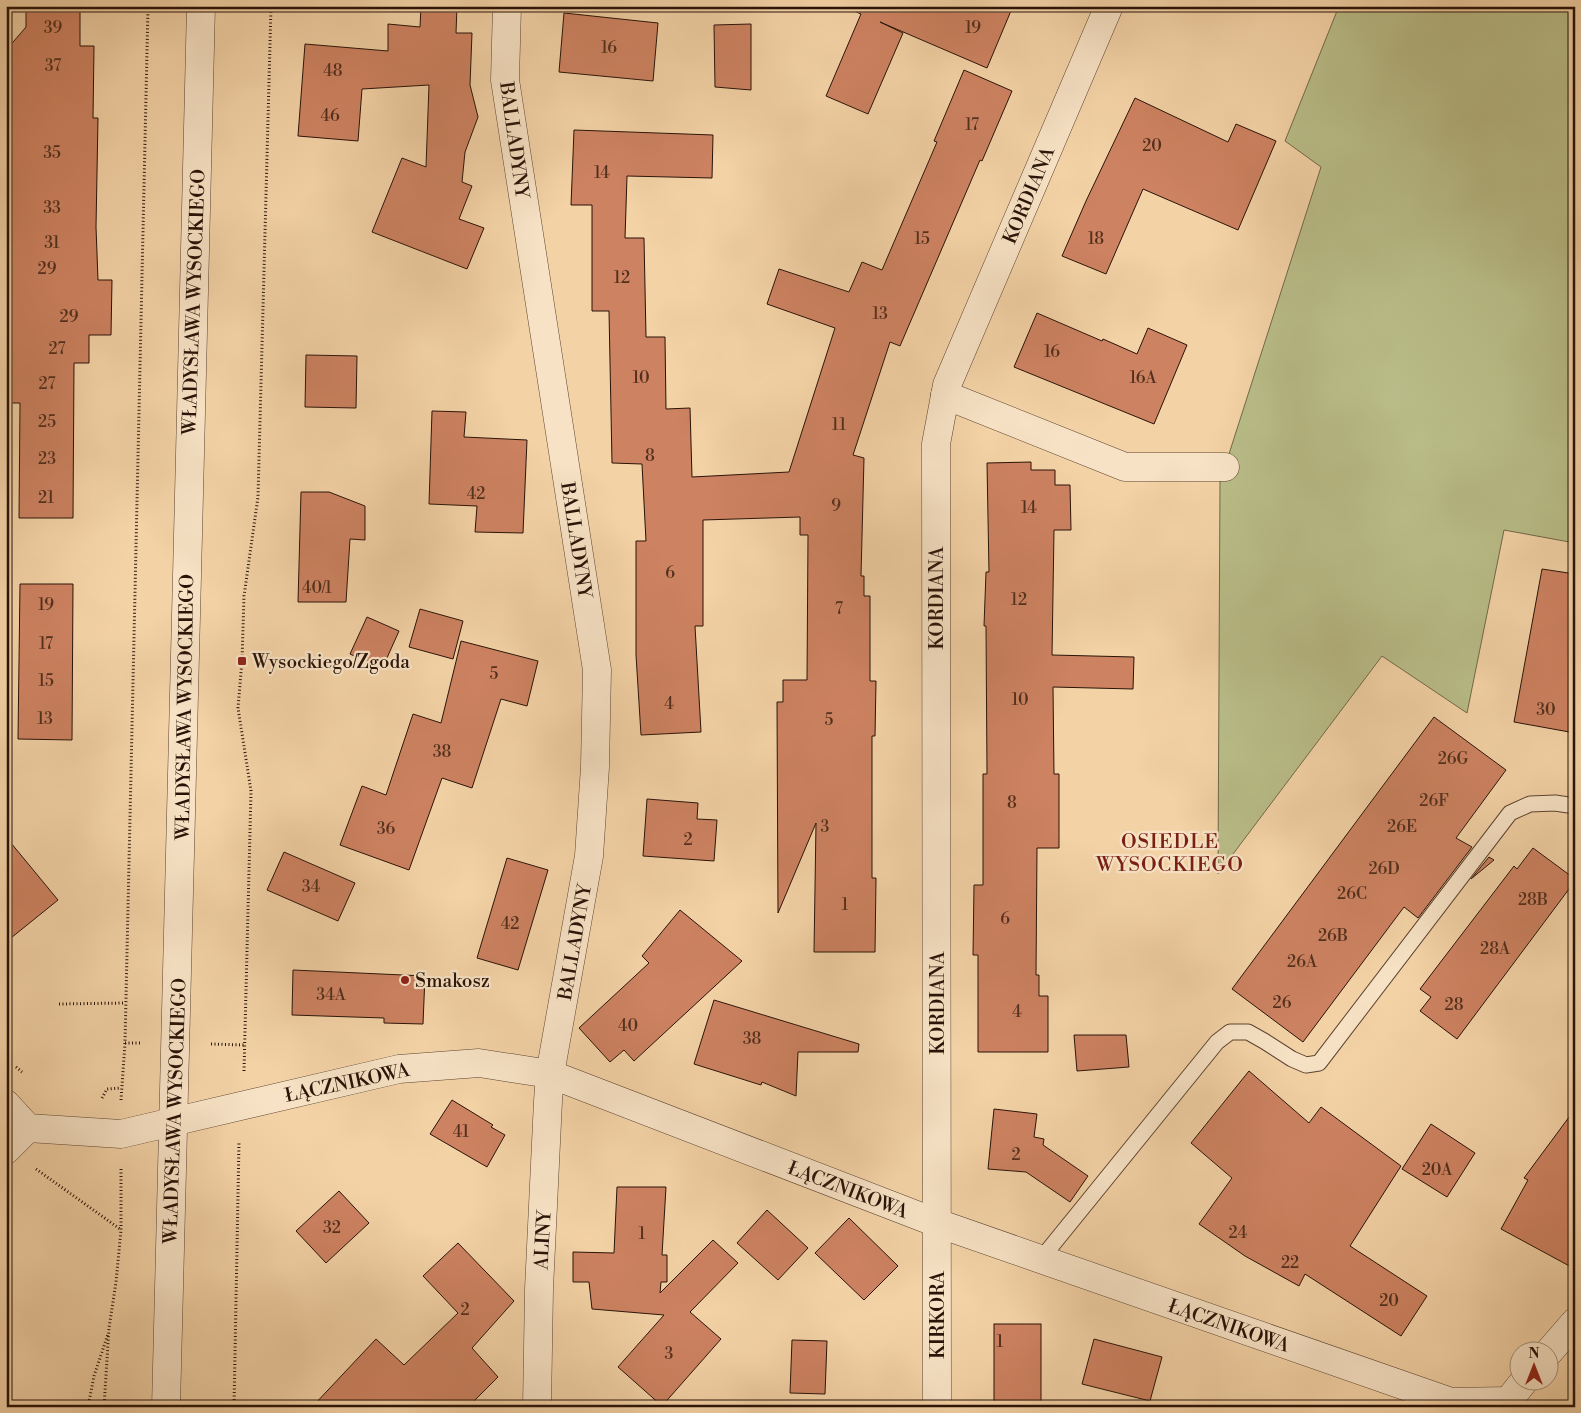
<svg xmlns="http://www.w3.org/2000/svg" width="1581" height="1413" font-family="'Libre Bodoni',serif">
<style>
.green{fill:#b9bd88;stroke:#716848}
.building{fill:#cd8261;stroke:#291308}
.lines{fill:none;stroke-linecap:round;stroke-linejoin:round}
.service-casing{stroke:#5c4330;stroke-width:17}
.minor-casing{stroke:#5c4330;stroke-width:29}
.tertiary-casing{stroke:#5c4330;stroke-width:29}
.path{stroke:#291308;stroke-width:3;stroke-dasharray:1 2.5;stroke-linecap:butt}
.service{stroke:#f7e2c5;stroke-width:15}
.minor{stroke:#f7e2c5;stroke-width:28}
.tertiary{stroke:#f7e2c5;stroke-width:28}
.poi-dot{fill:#8f2418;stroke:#f7e2c5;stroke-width:2}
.labels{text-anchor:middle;stroke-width:4.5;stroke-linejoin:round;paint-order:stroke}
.number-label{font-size:16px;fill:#522f1e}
.street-label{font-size:19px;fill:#291308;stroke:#f7e2c5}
.poi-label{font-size:19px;fill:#291308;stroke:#f7e2c5;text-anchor:start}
.neighbourhood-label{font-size:20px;letter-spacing:1px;fill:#7a1f14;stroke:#f7e2c5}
</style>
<rect width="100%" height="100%" fill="#f3d2a6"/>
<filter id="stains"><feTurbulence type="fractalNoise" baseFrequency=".004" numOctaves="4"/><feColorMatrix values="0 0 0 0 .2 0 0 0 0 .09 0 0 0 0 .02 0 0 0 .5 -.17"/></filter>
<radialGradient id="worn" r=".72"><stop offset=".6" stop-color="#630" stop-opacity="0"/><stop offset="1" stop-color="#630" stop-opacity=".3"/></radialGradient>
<!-- green -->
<path class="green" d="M1339 6H1575V543L1504 530 1467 713 1382 656 1218 874 1220 482 1321 167 1285 141Z"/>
<!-- building -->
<g class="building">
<path d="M26 6H80V46H94L93 118H98L96 227 98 280H112L111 335H89V363H74L73 518H19L20 403H6V116H7L8 48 26 27Z"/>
<path d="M421 6H457L456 33H472L470 85 478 117 465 152 462 182 472 186 459 219 484 228 467 269 372 232 402 158 426 167 429 85 362 89 358 141 298 136 305 44 388 51V24L420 27Z"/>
<path d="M842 6H1013L987 68 880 22 903 33 868 114 826 96 861 14Z"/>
<path d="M564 13 658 23 653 81 559 72Z"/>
<path d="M751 24V90L715 87 714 25Z"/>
<path d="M964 70 1012 91 982 161 980 160 900 346 890 342 853 455 864 458 861 576H864V596H870V681H876L875 736H872V878H876L875 952H814L816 823 778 913 777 702H783V680H807L808 535H800V517L703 520V626H695L701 732 641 735 636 655V541H646L642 464 612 463 609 311H592V205H571L574 130 713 135 712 178 627 176 625 238H644L646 337H665L666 409 690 408 692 477 789 472 835 328 767 304 779 269 849 292 862 262 882 270 937 142 934 141Z"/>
<path d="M1135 98 1228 142 1236 124 1276 141 1238 230 1143 189 1106 274 1062 256 1086 201Z"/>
<path d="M1037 313 1102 341 1103 339 1137 354 1148 328 1187 345 1154 424 1014 367Z"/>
<path d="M306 355 357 356 356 408 305 407Z"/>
<path d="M432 411 466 412 464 437 527 440 523 533 475 532 477 506 429 504Z"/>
<path d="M1031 462V470H1055V485H1070L1071 530H1054L1052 655 1134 657 1133 689 1053 687 1054 774H1059V848H1037L1036 975H1039V996H1048V1052H978V955H973L974 885H983V774H987L986 626H984L986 572H989L987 463Z"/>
<path d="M301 492H329L365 506V540L350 539 346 602H298Z"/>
<path d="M1542 569 1575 574V733L1514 722Z"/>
<path d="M20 584H73L72 740 18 739Z"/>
<path d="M420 609 463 621 453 659 409 647Z"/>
<path d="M367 617 399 631 382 669 350 654Z"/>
<path d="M461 641 538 661 527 706 501 699 472 788 442 778 409 870 340 845 362 786 386 795 413 714 441 723Z"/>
<path d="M1434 717 1506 770 1456 838 1472 847 1418 918 1404 907 1303 1042 1232 989Z"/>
<path d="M647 799 698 803 697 819 717 820 714 861 643 856Z"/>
<path d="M6 837 58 900 6 942Z"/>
<path d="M1533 848 1575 879V881L1457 1039 1420 1011 1431 997 1420 989 1514 866 1517 869Z"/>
<path d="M284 852 355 883 338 921 267 890Z"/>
<path d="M1489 857 1494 860 1471 879Z"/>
<path d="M507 858 548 870 518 970 477 958Z"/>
<path d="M680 910 742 961 634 1061 624 1050 610 1062 579 1028 649 963 642 956Z"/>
<path d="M293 970 425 976 423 1024 384 1023V1018L292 1015Z"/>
<path d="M714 1000 859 1044 858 1052H798L796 1096 762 1082 761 1085 694 1064Z"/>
<path d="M1074 1035H1126L1129 1067 1077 1071Z"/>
<path d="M1249 1071 1309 1123 1321 1107 1401 1166 1350 1246 1427 1296 1401 1336 1305 1274 1299 1286 1245 1256 1199 1224 1232 1178 1191 1143Z"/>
<path d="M452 1100 493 1125 491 1127 505 1135 487 1167 430 1134Z"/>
<path d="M994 1109 1037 1114 1034 1137 1044 1139 1043 1145 1088 1176 1070 1202 1026 1172 988 1169Z"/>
<path d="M1575 1109V1269L1501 1229 1528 1180 1524 1178Z"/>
<path d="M1431 1124 1475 1153 1447 1197 1402 1169Z"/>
<path d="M617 1187H666L662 1255H667V1282H661L660 1293 713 1240 738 1263 690 1312 721 1339 662 1406 618 1367 664 1315 592 1309 589 1282H573V1252L614 1253Z"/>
<path d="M339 1191 369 1223 326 1263 296 1231Z"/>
<path d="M767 1210 808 1248 778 1280 737 1243Z"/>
<path d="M849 1218 898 1266 864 1300 815 1253Z"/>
<path d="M458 1243 514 1301 472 1348 498 1377 468 1407H312L376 1339 404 1365 458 1313 423 1276Z"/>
<rect x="994" y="1324" width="47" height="83"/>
<path d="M1094 1339 1162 1357 1150 1401 1082 1384Z"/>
<path d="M792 1340 827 1341 825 1394 790 1393Z"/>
</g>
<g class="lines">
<defs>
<path id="service" d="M1041 1259 1217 1042 1230 1032H1248L1264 1041 1292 1059 1306 1065 1319 1063 1510 813 1530 804 1555 803 1575 806"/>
<g id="minor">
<path d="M507 6 505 80 597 670 595 767 589 856 550 1074 548 1101 539 1289 537 1407"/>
<path d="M945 395 1125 467H1225"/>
<path d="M6 1104 28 1128 121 1134 399 1069 479 1063 550 1074 937 1223 1451 1402 1508 1401"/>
<path d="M6 1150 28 1128"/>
<path d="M1548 1353 1575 1322"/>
<path d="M1508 1401 1525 1380"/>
<path d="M937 1407 936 444 947 385 1109 6"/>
</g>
<path id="tertiary" d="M166 1407C179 940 189 473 201 6"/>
</defs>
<!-- service casing -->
<use href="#service" class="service-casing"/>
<!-- minor casing -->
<use href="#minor" class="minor-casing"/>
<!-- tertiary casing -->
<use href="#tertiary" class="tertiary-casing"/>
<!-- path -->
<g class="path">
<path d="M59 1004 125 1003"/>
<path d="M125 1043H142"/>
<path d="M211 1044 244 1045"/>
<path d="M16 1067 22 1072"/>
<path d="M244 1071 251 791 238 708 242 661 244 596 258 497 271 6"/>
<path d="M102 1098 107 1089 121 1088"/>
<path d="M121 1100 125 1043 148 6"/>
<path d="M36 1169 120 1229"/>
<path d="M88 1407 94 1376 108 1334"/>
<path d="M104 1407 109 1328 116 1282 121 1230V1169"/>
<path d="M234 1407 239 1142"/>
</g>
<!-- service -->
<use href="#service" class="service"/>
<!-- minor -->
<use href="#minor" class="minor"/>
<!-- tertiary -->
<use href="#tertiary" class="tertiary"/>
</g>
<!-- markers -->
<g class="poi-dot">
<rect x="237" y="656" width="10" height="10" rx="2.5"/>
<circle cx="405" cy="980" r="5"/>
</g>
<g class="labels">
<!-- number labels -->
<g class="number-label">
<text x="53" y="33">39</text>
<text x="973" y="33">19</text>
<text x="609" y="53">16</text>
<text x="53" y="71">37</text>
<text x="333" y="76">48</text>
<text x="330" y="121">46</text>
<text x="972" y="130">17</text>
<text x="1152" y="151">20</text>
<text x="52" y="158">35</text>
<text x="602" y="178">14</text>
<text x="52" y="213">33</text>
<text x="922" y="244">15</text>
<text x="1096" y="244">18</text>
<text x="52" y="248">31</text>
<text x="47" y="274">29</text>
<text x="622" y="283">12</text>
<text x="880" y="319">13</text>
<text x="69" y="322">29</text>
<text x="57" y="354">27</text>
<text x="1052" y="357">16</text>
<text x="641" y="383">10</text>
<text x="1143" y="383">16A</text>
<text x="47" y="389">27</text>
<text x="47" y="427">25</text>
<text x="839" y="430">11</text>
<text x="650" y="461">8</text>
<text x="47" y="464">23</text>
<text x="476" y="499">42</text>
<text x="46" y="503">21</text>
<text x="836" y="511">9</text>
<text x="1029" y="513">14</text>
<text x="670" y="578">6</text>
<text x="317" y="593">40/1</text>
<text x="1019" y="605">12</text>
<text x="46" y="610">19</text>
<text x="839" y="614">7</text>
<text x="46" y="649">17</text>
<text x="494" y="679">5</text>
<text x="46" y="686">15</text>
<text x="1020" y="705">10</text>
<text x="669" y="709">4</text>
<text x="1546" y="715">30</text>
<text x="45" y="724">13</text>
<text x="829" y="725">5</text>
<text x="442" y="757">38</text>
<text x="1453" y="764">26G</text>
<text x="1434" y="806">26F</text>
<text x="1012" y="808">8</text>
<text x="825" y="832">3</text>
<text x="1402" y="832">26E</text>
<text x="386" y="834">36</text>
<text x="688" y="845">2</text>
<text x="1384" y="874">26D</text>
<text x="311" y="892">34</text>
<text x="1352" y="899">26C</text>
<text x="1533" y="905">28B</text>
<text x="845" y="910">1</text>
<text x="1005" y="924">6</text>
<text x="510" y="929">42</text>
<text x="1333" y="941">26B</text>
<text x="1495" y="954">28A</text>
<text x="1302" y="967">26A</text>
<text x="331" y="1000">34A</text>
<text x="1282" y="1008">26</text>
<text x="1454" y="1010">28</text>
<text x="1017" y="1017">4</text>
<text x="628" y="1031">40</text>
<text x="752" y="1044">38</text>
<text x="461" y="1137">41</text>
<text x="1016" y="1160">2</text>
<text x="1437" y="1175">20A</text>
<text x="332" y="1233">32</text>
<text x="1238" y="1238">24</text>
<text x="642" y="1239">1</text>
<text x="1290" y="1268">22</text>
<text x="1389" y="1306">20</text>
<text x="465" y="1315">2</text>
<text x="1000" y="1347">1</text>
<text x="669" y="1359">3</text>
</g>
<!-- street labels -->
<g class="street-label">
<text transform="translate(515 140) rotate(82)" y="7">BALLADYNY</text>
<text transform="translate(1028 195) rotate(-67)" y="7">KORDIANA</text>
<text transform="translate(193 302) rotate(-88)" y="7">WŁADYSŁAWA WYSOCKIEGO</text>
<text transform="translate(577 540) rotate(81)" y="7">BALLADYNY</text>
<text transform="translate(936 598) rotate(-90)" y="7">KORDIANA</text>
<text transform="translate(184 707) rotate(-89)" y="7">WŁADYSŁAWA WYSOCKIEGO</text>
<text transform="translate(574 942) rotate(-80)" y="7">BALLADYNY</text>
<text transform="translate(937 1003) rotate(-90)" y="7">KORDIANA</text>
<text transform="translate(347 1082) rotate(-12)" y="7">ŁĄCZNIKOWA</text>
<text transform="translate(174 1111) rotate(-88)" y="7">WŁADYSŁAWA WYSOCKIEGO</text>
<text transform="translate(848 1189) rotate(21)" y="7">ŁĄCZNIKOWA</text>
<text transform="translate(542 1240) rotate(-87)" y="7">ALINY</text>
<text transform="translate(937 1315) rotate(-90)" y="7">KIRKORA</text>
<text transform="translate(1229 1325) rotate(19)" y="7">ŁĄCZNIKOWA</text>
</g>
<!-- poi labels -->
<g class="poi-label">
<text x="252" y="668">Wysockiego/Zgoda</text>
<text x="415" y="987">Smakosz</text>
</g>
<!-- neighbourhood labels -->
<g class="neighbourhood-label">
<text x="1170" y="848">OSIEDLE<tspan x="1170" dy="23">WYSOCKIEGO</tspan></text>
</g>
</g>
<!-- margin -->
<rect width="1581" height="1413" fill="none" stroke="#f3d2a6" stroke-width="25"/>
<rect x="8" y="8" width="1566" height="1398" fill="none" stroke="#291308" stroke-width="2.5"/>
<rect x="12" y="12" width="1556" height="1388" fill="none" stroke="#291308"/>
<!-- north arrow -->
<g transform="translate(1534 1366)"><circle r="24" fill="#f7e2c5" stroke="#a58f79"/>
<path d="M0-4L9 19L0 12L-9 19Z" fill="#8f2418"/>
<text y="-8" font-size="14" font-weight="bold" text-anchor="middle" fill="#291308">N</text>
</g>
<rect width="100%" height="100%" filter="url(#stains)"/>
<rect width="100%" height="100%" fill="url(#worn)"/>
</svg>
